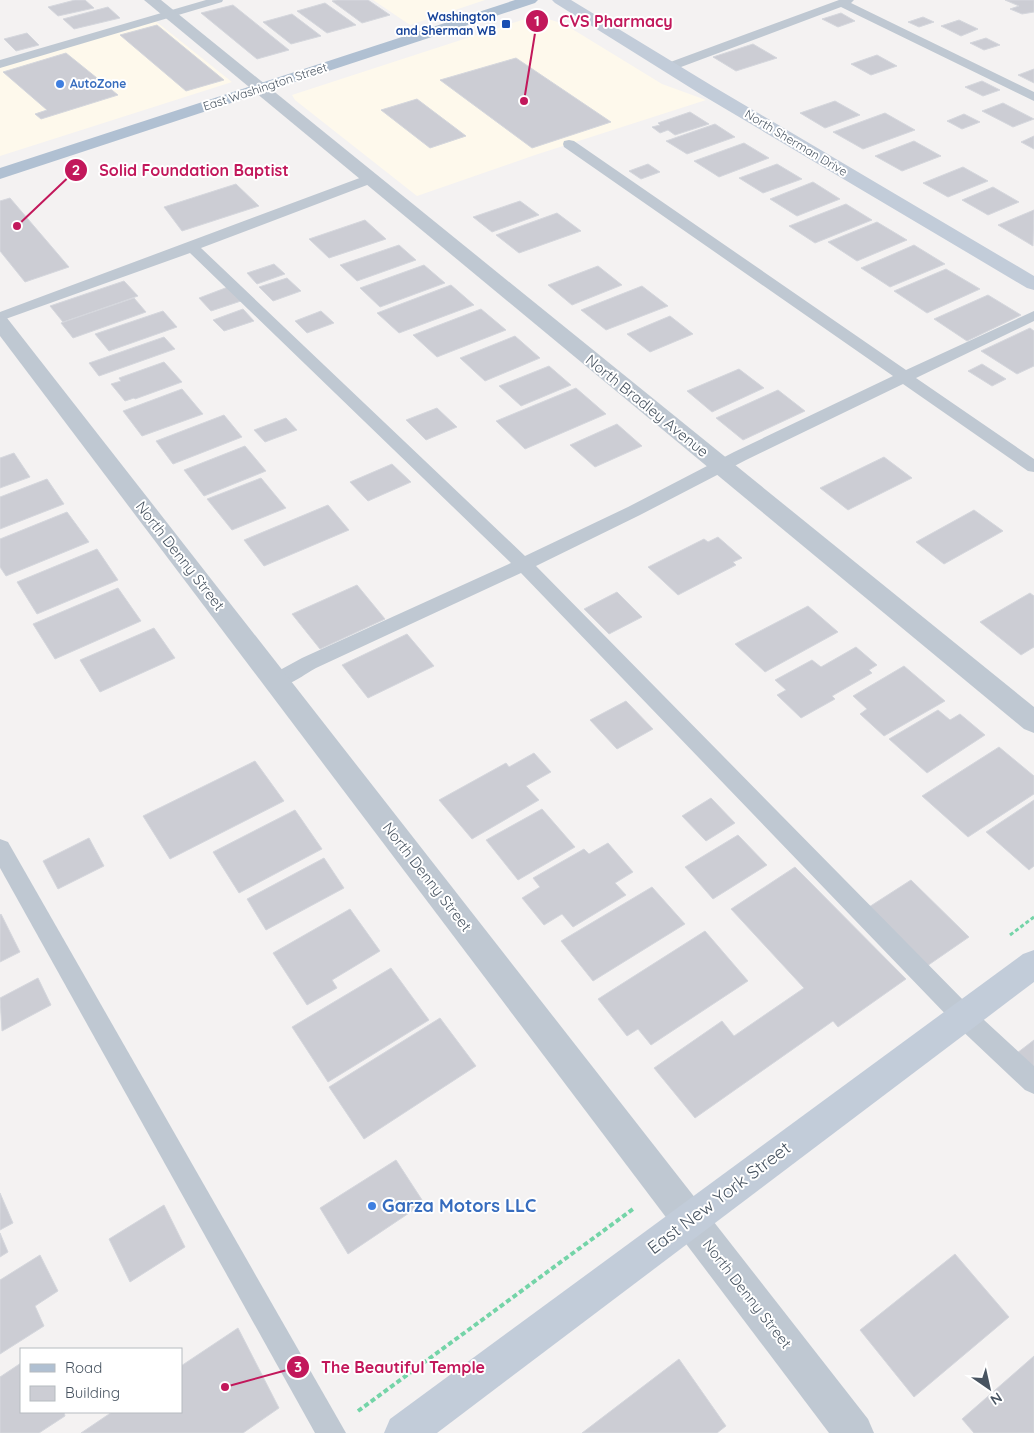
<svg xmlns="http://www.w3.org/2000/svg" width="1034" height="1433" font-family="Quicksand,sans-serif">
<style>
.commercial{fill:#fef9ec}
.building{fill:#cccdd4;stroke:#d5d7dd}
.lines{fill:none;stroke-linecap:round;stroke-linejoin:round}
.path-far1{stroke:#74d4a8;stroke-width:3;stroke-dasharray:4 2.5;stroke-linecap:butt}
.path{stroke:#74d4a8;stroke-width:4;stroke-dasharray:5 3;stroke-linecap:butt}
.service{fill:#bfc8d2;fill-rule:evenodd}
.minor{fill:#bfc8d2;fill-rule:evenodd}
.secondary{fill:#c2ccd9;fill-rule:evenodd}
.primary{fill:#b0c0d2;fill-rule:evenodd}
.transit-dot{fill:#1a4fb4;stroke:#fff;stroke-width:2}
.shop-dot{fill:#3f7fe0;stroke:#fff;stroke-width:2}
.labels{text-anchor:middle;stroke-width:4;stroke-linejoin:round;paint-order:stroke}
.far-transit-label{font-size:12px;font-weight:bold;fill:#164399;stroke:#fff;text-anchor:end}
.far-shop-label{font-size:12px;font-weight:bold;fill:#366cbe;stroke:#fff;text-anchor:start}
.far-street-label{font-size:12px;fill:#485461;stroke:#fff}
.street-label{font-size:15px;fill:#485461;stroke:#fff}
.near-street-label{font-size:18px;fill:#485461;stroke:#fff}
.near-shop-label{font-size:18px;font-weight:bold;fill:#366cbe;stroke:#fff;text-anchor:start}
.leader{fill:none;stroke:#c2185b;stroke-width:2}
.callout-dot{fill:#c2185b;stroke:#fff;stroke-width:2}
.mark-label{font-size:15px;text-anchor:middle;font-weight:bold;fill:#fff}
.callout-label{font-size:16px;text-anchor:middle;font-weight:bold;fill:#c2185b;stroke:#fff;stroke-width:4;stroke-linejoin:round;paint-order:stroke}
</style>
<rect width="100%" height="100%" fill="#f4f2f2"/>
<!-- commercial -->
<g class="commercial">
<path d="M373 0H485L410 25Z"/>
<path d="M153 19 232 82 0 156V64Z"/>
<path d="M525 19H548L564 24 662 84 706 100 535 155 417 196 295 100 292 95Z"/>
</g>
<!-- building -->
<g class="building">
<path d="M75 0H85L94 8 58 16 48 7Z"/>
<path d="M337 0H368L390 15 362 23 332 1Z"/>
<path d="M1005 0H1034V12L1022 14 1010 9 1019 6Z"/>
<path d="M325 3 356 25 327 33 297 11Z"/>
<path d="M233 5 289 50 257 59 201 13Z"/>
<path d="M108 7 120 18 74 29 63 19Z"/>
<path d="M841 13 855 21 838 27 822 19Z"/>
<path d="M292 14 321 36 291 44 263 22Z"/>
<path d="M923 17 934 22 919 27 908 22Z"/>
<path d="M959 20 978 29 961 36 941 26Z"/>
<path d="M157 25 224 80 186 91 120 35Z"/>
<path d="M27 33 39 45 16 51 4 39Z"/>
<path d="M986 38 1000 45 984 50 970 43Z"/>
<path d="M753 44 777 58 736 71 713 57Z"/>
<path d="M66 53 118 95 41 119 35 114 47 110 3 72Z"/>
<path d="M877 55 897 66 871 75 851 64Z"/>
<path d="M516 58 611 122 532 148 440 80Z"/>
<path d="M1034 69V83L1018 75Z"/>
<path d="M982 81 1000 90 983 96 965 87Z"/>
<path d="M417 99 466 136 430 148 381 110Z"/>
<path d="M835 101 860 115 825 128 800 113Z"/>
<path d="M1003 103 1034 119 1013 127 982 111Z"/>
<path d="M690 112 709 124 675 135 668 130 660 133 652 127 660 125 658 123Z"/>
<path d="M885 113 915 130 863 149 833 132Z"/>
<path d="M964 114 980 122 962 129 947 121Z"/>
<path d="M715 124 735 137 687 154 666 141Z"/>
<path d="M1034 136V149L1021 142Z"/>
<path d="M914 141 941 156 902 171 875 156Z"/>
<path d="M744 143 769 158 719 177 694 161Z"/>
<path d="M648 164 660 172 641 179 629 171Z"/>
<path d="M777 164 802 179 763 193 739 178Z"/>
<path d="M963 167 988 181 948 197 923 183Z"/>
<path d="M813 182 840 199 797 216 770 199Z"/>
<path d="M236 184 259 206 182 231 164 207Z"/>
<path d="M993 187 1019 202 988 215 962 200Z"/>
<path d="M10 198 69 267 25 282 0 251V201Z"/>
<path d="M520 201 539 215 492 232 473 217Z"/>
<path d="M846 204 872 220 815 243 789 226Z"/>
<path d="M1034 210 1033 246 998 225Z"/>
<path d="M557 213 581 231 519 253 496 235Z"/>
<path d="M365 220 386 239 329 258 309 239Z"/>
<path d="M877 222 907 240 857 261 828 242Z"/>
<path d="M399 245 416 260 357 281 340 265Z"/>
<path d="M914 245 945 264 890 287 861 268Z"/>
<path d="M274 264 285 274 257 284 247 273Z"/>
<path d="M424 265 445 283 380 307 360 288Z"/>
<path d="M598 266 622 285 572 305 548 285Z"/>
<path d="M946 269 980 289 927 313 894 291Z"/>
<path d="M287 278 301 291 273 301 259 287Z"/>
<path d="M124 281 138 296 63 322 50 306Z"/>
<path d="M451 285 474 305 399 333 377 313Z"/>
<path d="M642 286 668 306 606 330 581 310Z"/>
<path d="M228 287 241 301 211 311 199 298Z"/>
<path d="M988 295 1021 315 967 341 934 319Z"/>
<path d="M134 298 146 312 73 338 61 323Z"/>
<path d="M243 309 254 321 224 331 213 320Z"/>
<path d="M481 309 506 330 437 357 413 335Z"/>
<path d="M163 311 177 327 109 351 95 334Z"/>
<path d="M321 311 334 323 307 333 295 321Z"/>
<path d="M670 316 693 334 650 352 627 334Z"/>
<path d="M1030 328 1034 331V366L1017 374 981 351Z"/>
<path d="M515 336 540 358 485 381 460 358Z"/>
<path d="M164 337 175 349 99 376 89 363Z"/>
<path d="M164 362 182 382 135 399 134 398 125 401 111 384 121 381 119 378Z"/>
<path d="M982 364 1006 379 992 386 968 371Z"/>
<path d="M549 366 571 385 521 406 499 386Z"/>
<path d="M739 369 764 388 712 412 687 391Z"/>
<path d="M576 388 606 414 525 449 496 421Z"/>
<path d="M182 389 203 414 142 436 123 411Z"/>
<path d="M778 390 805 411 743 440 716 418Z"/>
<path d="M437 408 457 427 426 440 406 420Z"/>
<path d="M224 415 242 437 173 464 156 441Z"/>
<path d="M286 418 297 430 265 442 254 430Z"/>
<path d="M617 424 642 446 595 467 570 445Z"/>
<path d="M245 446 266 471 204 496 184 470Z"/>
<path d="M14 453 30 477 0 488V458Z"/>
<path d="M884 457 912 478 848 510 820 488Z"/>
<path d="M392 464 411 482 368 501 350 482Z"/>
<path d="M261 478 286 508 232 530 207 499Z"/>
<path d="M47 479 64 504 0 529V497Z"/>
<path d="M328 505 349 530 264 566 244 540Z"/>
<path d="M974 510 1003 531 944 564 916 542Z"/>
<path d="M67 512 89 542 6 576 0 567V539Z"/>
<path d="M718 537 742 558 733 562 736 565 678 595 648 567 704 539 708 542Z"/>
<path d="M97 549 118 580 37 614 17 582Z"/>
<path d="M357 585 385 619 320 649 292 614Z"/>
<path d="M118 588 141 621 55 659 33 624Z"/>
<path d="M617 592 642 617 609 634 584 609Z"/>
<path d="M1030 593 1034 596V647L1021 655 980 622Z"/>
<path d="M808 606 838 632 765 672 735 644Z"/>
<path d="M154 628 175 658 100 692 80 660Z"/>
<path d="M407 634 434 666 368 698 342 665Z"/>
<path d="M856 647 877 665 869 670 872 673 832 696 835 699 801 718 777 695 786 690 775 680 812 660 821 667Z"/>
<path d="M904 666 945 701 884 736 860 714 867 709 853 696Z"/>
<path d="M626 701 653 729 617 749 590 720Z"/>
<path d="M938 710 950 720 960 714 985 735 927 773 889 739Z"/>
<path d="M999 747 1034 776V794L968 837 922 796Z"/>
<path d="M534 753 551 772 526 786 539 800 472 839 439 800 506 763 509 767Z"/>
<path d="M255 761 284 801 170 859 143 816Z"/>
<path d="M711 798 735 823 706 841 682 816Z"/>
<path d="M1034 800V866L1029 870 986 832Z"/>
<path d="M542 809 575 847 518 880 486 840Z"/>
<path d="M295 810 322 849 239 893 213 852Z"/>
<path d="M738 835 767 865 713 899 685 867Z"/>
<path d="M89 838 104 866 58 889 43 861Z"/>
<path d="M608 843 633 872 615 883 626 895 573 927 562 914 544 925 522 898 540 887 533 878 584 849 589 854Z"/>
<path d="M324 858 344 888 266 930 247 899Z"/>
<path d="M795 867 906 979 838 1027 833 1021 695 1118 654 1068 722 1021 734 1036 804 988 731 909Z"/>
<path d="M911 880 969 937 927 966 869 907Z"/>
<path d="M652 887 685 924 593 981 561 941Z"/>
<path d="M350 909 380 951 332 980 337 988 307 1005 273 953Z"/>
<path d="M1 914 20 952 0 962V915Z"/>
<path d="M705 931 748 981 651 1045 638 1029 627 1036 598 999Z"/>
<path d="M391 968 429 1020 328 1082 292 1027Z"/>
<path d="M38 978 51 1005 2 1031 0 998Z"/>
<path d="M440 1018 476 1066 364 1139 329 1087Z"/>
<path d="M1034 1040V1071L1017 1053Z"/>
<path d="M396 1160 424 1203 348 1254 320 1208Z"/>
<path d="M0 1193 13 1223 0 1230Z"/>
<path d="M164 1205 185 1247 130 1282 109 1239Z"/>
<path d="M0 1233 8 1252 0 1257Z"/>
<path d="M955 1254 1009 1317 914 1397 860 1330Z"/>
<path d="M40 1255 58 1291 35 1306 44 1326 0 1354V1280Z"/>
<path d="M238 1328 279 1408 243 1433H81L112 1412H181V1366Z"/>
<path d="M1034 1356V1433H974L962 1419Z"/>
<path d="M679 1359 726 1426 717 1433H582Z"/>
<path d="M21 1363V1412H64L65 1416 39 1433H0V1377Z"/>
</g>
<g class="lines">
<!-- path-far1 -->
<path class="path-far1" d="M1010 935 1034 917"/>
<!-- path -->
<path class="path" d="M358 1411 633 1209"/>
<!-- service -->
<g class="service">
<path d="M206 0H223L222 2 0 68V60Z"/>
<path d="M839 0H854L851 3 1034 92V101L841 7 673 70 669 71 663 67 665 64Z"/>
<path d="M569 140 574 141 906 370 1034 311V321L916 378 1034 459V472L1028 471 903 384 746 460 640 515 536 566 971 1008 1034 1066V1094L1025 1090 955 1024 521 573 316 668C303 675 284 691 269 686L266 681 269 676 302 658 511 563 190 253 0 321V312L365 176H375L377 179 375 182 201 248 525 556 628 507 734 452 893 376 564 147 563 144 564 141Z"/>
<path d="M0 839 8 842 346 1433H315L0 868Z"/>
</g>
<!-- minor -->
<g class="minor">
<path d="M144 0H161L1034 707V733L1024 729Z"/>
<path d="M0 316 7 318 868 1419 874 1433H829L0 336Z"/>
</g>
<!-- secondary -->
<g class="secondary">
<path d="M552 0H571L714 87 1034 276V290L1027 288 702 95 555 3Z"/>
<path d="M1034 950V982L437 1433H384L390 1419 1023 954Z"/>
</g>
<!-- primary -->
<path class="primary" d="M515 0H538L535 3 0 179V168Z"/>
</g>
<!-- markers -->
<rect class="transit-dot" x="501" y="19" width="10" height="10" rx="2.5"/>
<g class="shop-dot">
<circle cx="60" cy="84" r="5"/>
<circle cx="372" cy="1206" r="5"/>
</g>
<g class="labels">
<!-- far-transit labels -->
<g class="far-transit-label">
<text x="496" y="21">Washington<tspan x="496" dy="14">and Sherman WB</tspan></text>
</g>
<!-- far-shop labels -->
<g class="far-shop-label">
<text x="70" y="88">AutoZone</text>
</g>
<!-- far-street labels -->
<g class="far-street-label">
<text transform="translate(265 87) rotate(-18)" y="4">East Washington Street</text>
<text transform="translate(796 143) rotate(31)" y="4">North Sherman Drive</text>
</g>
<!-- street labels -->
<g class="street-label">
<text transform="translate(647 406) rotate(39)" y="5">North Bradley Avenue</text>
<text transform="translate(180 556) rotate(52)" y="5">North Denny Street</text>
<text transform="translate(427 877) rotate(52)" y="5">North Denny Street</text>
<text transform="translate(747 1294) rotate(52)" y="5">North Denny Street</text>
</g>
<!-- near-street labels -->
<g class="near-street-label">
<text transform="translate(719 1198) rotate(-37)" y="6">East New York Street</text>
</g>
<!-- near-shop labels -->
<g class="near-shop-label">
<text x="382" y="1212">Garza Motors LLC</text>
</g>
</g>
<!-- callouts -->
<path class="leader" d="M524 101L537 21M17 226L76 170M225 1387L298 1367"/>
<g class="callout-dot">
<circle cx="524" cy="101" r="5"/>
<circle cx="17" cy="226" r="5"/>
<circle cx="225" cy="1387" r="5"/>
<circle cx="537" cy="21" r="12"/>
<circle cx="76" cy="170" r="12"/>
<circle cx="298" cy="1367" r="12"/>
</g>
<g class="mark-label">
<text x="537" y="26">1</text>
<text x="76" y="175">2</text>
<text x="298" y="1372">3</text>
</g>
<g class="callout-label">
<text x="616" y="27">CVS Pharmacy</text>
<text x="194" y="176">Solid Foundation Baptist</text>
<text x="403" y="1373">The Beautiful Temple</text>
</g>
<!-- legend -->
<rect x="20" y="1348" width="162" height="65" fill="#ffffff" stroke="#b6bbc0"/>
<rect x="30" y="1364" width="25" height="8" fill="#b0c0d2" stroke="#b6bbc0"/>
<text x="65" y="1373" font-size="15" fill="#485461">Road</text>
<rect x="30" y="1386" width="25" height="15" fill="#cccdd4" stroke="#b6bbc0"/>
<text x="65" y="1398" font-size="15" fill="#485461">Building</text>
<!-- north arrow -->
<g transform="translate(989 1388) rotate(146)" stroke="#ffffff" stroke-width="4" paint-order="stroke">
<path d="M0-4L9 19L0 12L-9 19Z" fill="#485461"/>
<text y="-8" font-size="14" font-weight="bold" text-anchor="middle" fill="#485461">N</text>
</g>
</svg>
